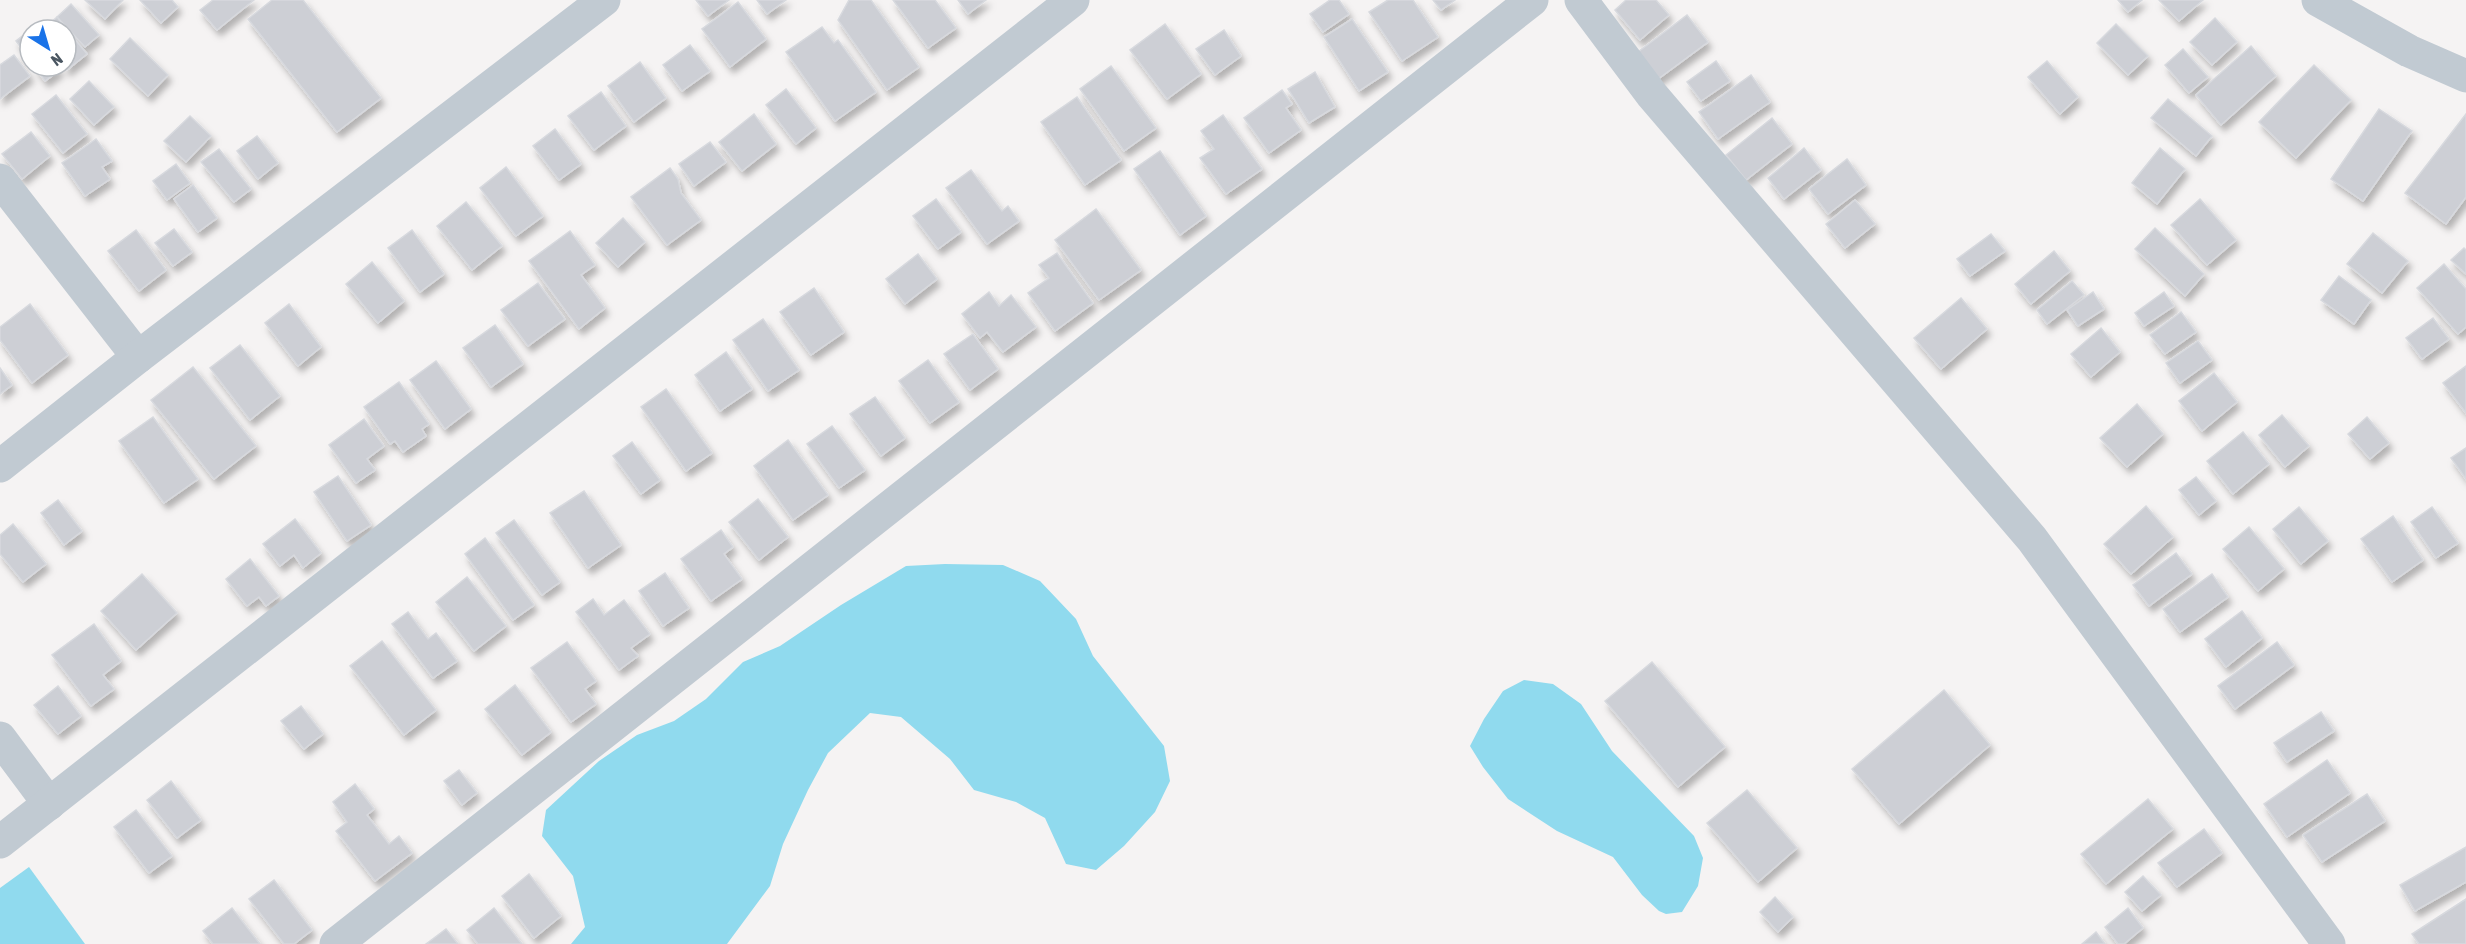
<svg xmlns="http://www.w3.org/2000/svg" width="2466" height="944" font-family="'Asap Condensed',sans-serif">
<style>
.water{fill:#90daee}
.building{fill:#cdcfd5;stroke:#d7d9de;stroke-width:1.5;filter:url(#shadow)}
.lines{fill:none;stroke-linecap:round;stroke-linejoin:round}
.minor{stroke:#c1cad2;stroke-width:33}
</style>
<defs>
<filter id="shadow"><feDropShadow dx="3.5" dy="6" stdDeviation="3" flood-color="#0004"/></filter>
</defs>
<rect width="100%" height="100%" fill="#f5f3f3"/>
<!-- water -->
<g class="water">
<path d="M945 564 1003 565 1040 581 1076 619 1093 656 1164 746 1170 781 1155 812 1124 846 1096 870 1066 864 1045 818 1016 802 974 790 950 759 901 717 870 713 828 753 808 790 783 844 770 886 727 944H571L585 927 573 876 542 836 546 810 599 761 637 735 674 721 706 699 743 662 780 646 841 605 906 566Z"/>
<path d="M1524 680 1553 684 1581 704 1612 751 1694 836 1703 858 1698 886 1682 912 1666 914 1659 911 1642 895 1613 857 1557 831 1508 799 1483 767 1470 746 1484 719 1503 691Z"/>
<path d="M29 867 85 944H0V888Z"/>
</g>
<!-- building -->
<g class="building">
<path d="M85 0H123L105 19Z"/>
<path d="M140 0H172L178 7 161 23Z"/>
<path d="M213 0H254L217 30 200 10Z"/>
<path d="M272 0H303L381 98 337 132 248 19Z"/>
<path d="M696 0H729L708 16Z"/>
<path d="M757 0H786L767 14Z"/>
<path d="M849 0H871L919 67 887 90 838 20Z"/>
<path d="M893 0H935L956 28 928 48Z"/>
<path d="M958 0H986L968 14Z"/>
<path d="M1330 0H1339L1349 14 1323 32 1310 14Z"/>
<path d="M1388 0H1413L1438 37 1402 61 1369 12Z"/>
<path d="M1433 0H1455L1441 10Z"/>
<path d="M1626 0H1656L1669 15 1640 40 1615 10Z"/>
<path d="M2118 0H2142L2128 12Z"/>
<path d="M2159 0H2203L2179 21Z"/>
<path d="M738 2 766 39 730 67 702 29Z"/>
<path d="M71 4 99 35 85 47 57 17Z"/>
<path d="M1687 15 1708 42 1654 82 1634 55Z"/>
<path d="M57 17 87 54 67 70 64 66H66V30H42Z"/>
<path d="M2215 18 2237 42 2212 65 2190 42Z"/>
<path d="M1352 19 1388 72 1359 91 1324 37Z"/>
<path d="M1165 24 1201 74 1167 99 1130 50Z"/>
<path d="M2116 24 2148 56 2128 75 2097 43Z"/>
<path d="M822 27 834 43 838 40 876 92 835 121 786 52Z"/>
<path d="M30 30V60L16 41Z"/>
<path d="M1224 30 1241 56 1215 75 1196 49Z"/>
<path d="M130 38 168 75 148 96 110 59Z"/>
<path d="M690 45 710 71 682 91 663 65Z"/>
<path d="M2251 46 2276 76 2221 125 2196 95Z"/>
<path d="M2183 49 2208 77 2189 93 2165 65Z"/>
<path d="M14 55 30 76 0 99V65Z"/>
<path d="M1716 61 1730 81 1701 101 1687 82Z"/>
<path d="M2047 61 2078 97 2060 114 2028 77Z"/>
<path d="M640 62 666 98 634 122 608 86Z"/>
<path d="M2314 65 2351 100 2296 158 2259 122Z"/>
<path d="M34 66H57L60 70 45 81Z"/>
<path d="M1111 66 1156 128 1124 151 1080 89Z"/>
<path d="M1315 72 1335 107 1309 123 1288 89Z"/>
<path d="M1751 75 1770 102 1718 139 1699 112Z"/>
<path d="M89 81 114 107 94 125 70 99Z"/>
<path d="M786 89 816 128 796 144 766 105Z"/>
<path d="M1282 90 1292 104 1286 108 1301 130 1269 153 1244 118Z"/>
<path d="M601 92 626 126 594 150 568 116Z"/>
<path d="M56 95 87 134 63 153 32 114Z"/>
<path d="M1077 97 1121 160 1085 185 1041 122Z"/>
<path d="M2168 99 2212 136 2196 156 2151 118Z"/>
<path d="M2379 109 2412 131 2363 201 2331 179Z"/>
<path d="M754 114 776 144 742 171 719 142Z"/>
<path d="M2466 114V197L2446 224 2405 193Z"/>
<path d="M1223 115 1262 169 1226 194 1200 158 1214 149 1201 131Z"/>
<path d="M190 116 211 136 186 162 164 141Z"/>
<path d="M1772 118 1792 144 1746 180 1726 155Z"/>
<path d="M555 129 581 164 559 180 533 146Z"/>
<path d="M31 132 50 156 22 179 2 154Z"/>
<path d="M257 136 278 163 258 179 237 151Z"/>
<path d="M96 139 112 161 102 167 110 179 85 196 62 163Z"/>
<path d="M710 142 726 162 694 186 679 164Z"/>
<path d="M1804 148 1821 170 1784 199 1768 178Z"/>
<path d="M2160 148 2185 169 2157 204 2132 183Z"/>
<path d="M219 149 251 189 234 202 201 162Z"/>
<path d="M1160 151 1206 216 1180 235 1134 169Z"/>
<path d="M1847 159 1866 185 1828 214 1809 189Z"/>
<path d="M176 164 190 183 167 200 153 181Z"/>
<path d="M506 167 543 216 516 236 480 188Z"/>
<path d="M670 168 678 179 681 193 701 220 667 245 631 197Z"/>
<path d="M971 170 1002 211 1008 206 1019 221 987 244 946 188Z"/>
<path d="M193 185 217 218 198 232 174 199Z"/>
<path d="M936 199 961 232 938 249 913 216Z"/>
<path d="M2200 199 2236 240 2207 265 2171 225Z"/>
<path d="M1855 200 1875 224 1845 248 1826 224Z"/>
<path d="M466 202 502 246 472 270 437 226Z"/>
<path d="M1096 209 1141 270 1099 300 1055 240Z"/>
<path d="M623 218 645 242 618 267 596 243Z"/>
<path d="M2155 228 2204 274 2185 296 2135 249Z"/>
<path d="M174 229 192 252 173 266 155 243Z"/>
<path d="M136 230 166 270 139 291 108 251Z"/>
<path d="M412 230 444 274 420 292 388 248Z"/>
<path d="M570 231 595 265 581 275 605 308 579 329 529 261Z"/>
<path d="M2373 233 2408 261 2382 293 2347 264Z"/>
<path d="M1991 234 2005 251 1970 276 1957 259Z"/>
<path d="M2464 248 2466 250V274L2451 260Z"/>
<path d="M2054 251 2070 271 2031 304 2015 284Z"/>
<path d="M1057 253 1093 303 1055 331 1028 293 1049 278 1039 265Z"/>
<path d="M918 254 937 279 905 304 886 279Z"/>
<path d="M372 262 404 301 378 323 346 284Z"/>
<path d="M2444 264 2466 289V327L2458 334 2417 288Z"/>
<path d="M2339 276 2371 300 2354 324 2321 300Z"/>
<path d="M2072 281 2084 295 2047 324 2037 310Z"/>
<path d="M538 283 565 319 528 346 501 310Z"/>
<path d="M814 288 844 332 811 355 780 312Z"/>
<path d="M989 292 999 306 1011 295 1036 327 1003 352 987 332 980 338 962 314Z"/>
<path d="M2093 292 2104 309 2078 326 2067 310Z"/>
<path d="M2164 292 2174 306 2144 326 2135 313Z"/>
<path d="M1961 298 1987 329 1941 369 1914 338Z"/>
<path d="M30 304 68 355 32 383 0 340V327Z"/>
<path d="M289 304 321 347 298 366 265 323Z"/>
<path d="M2181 312 2196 332 2165 354 2150 335Z"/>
<path d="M2433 318 2449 339 2422 359 2406 338Z"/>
<path d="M763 319 799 370 768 391 733 340Z"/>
<path d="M495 325 523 364 491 387 463 348Z"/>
<path d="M2101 328 2120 352 2091 377 2071 354Z"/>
<path d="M973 334 998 369 970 390 944 354Z"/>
<path d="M2198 341 2212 360 2180 383 2166 363Z"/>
<path d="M240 345 280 396 250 420 210 368Z"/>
<path d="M726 352 752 389 720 411 695 375Z"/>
<path d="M928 360 959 402 930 423 899 381Z"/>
<path d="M436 361 471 409 445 429 410 380Z"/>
<path d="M2466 366V413L2443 383Z"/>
<path d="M193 367 256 446 214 479 151 400Z"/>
<path d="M0 368 12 385 0 394Z"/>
<path d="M2214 373 2237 402 2202 431 2179 401Z"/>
<path d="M399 382 429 424 422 429 426 436 403 452 395 441 390 444 364 407Z"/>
<path d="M666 389 712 453 686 471 641 407Z"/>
<path d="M875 397 905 438 881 456 850 414Z"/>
<path d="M2137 404 2163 434 2127 467 2100 438Z"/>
<path d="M2282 415 2309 446 2285 467 2259 435Z"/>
<path d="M153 417 198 479 164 503 119 441Z"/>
<path d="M2367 417 2389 443 2370 459 2348 434Z"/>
<path d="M364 419 384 446 367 459 375 470 356 483 329 445Z"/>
<path d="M832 426 865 470 839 488 807 444Z"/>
<path d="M2243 432 2269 464 2233 494 2207 461Z"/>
<path d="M788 440 828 495 793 520 754 466Z"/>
<path d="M632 442 660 480 641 494 613 456Z"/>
<path d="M2466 448V479L2451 458Z"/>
<path d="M338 476 371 525 347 541 314 492Z"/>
<path d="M2196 477 2216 501 2199 515 2179 490Z"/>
<path d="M584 491 621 545 588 568 550 513Z"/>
<path d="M758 499 788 537 759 560 729 522Z"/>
<path d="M58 500 82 531 64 545 41 513Z"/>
<path d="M2146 506 2173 537 2131 574 2104 544Z"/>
<path d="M2299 507 2328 541 2301 564 2273 529Z"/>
<path d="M2432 507 2458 543 2436 558 2411 522Z"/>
<path d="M2393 516 2423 560 2392 582 2361 539Z"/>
<path d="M295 519 321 553 303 568 294 555 280 566 263 544Z"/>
<path d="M514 520 560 582 542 595 496 533Z"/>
<path d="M13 524 46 564 23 582 0 554V535Z"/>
<path d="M2249 527 2284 569 2258 591 2223 549Z"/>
<path d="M721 530 733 547 724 554 742 579 711 601 681 559Z"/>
<path d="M485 538 534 605 513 620 465 554Z"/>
<path d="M2176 553 2192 574 2149 606 2133 585Z"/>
<path d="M250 559 279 596 266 606 259 597 247 606 226 579Z"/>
<path d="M665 573 689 608 663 626 639 591Z"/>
<path d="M142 574 177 613 136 650 101 611Z"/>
<path d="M2212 574 2228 597 2180 632 2163 609Z"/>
<path d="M467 577 506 626 474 651 436 602Z"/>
<path d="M593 599 604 615 624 600 650 634 631 648 638 656 619 670 576 612Z"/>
<path d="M2242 611 2262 638 2226 667 2205 639Z"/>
<path d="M408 612 428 639 436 633 457 661 433 678 392 624Z"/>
<path d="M94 624 121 661 103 675 114 689 91 706 52 655Z"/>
<path d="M382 641 436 710 404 735 350 666Z"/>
<path d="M567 642 596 681 585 689 596 704 571 722 531 668Z"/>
<path d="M2277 642 2294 665 2235 709 2218 686Z"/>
<path d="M1652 662 1725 747 1678 787 1605 701Z"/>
<path d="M515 685 551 732 522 755 485 709Z"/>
<path d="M58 686 81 716 58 734 34 705Z"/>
<path d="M1944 690 1990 745 1899 824 1852 769Z"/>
<path d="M301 706 323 734 304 749 281 721Z"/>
<path d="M2321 712 2334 731 2287 762 2274 743Z"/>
<path d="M2327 760 2350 793 2287 837 2264 804Z"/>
<path d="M459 770 477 793 462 805 444 781Z"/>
<path d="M171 781 201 820 177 838 147 800Z"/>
<path d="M355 784 374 809 367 815 389 844 399 836 412 853 375 881 336 831 347 822 333 802Z"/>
<path d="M1747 790 1797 848 1758 882 1707 823Z"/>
<path d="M2367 794 2385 821 2322 862 2303 835Z"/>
<path d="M2148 799 2173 829 2106 884 2081 854Z"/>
<path d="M136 810 172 856 149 873 114 827Z"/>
<path d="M2204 829 2222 853 2177 887 2158 863Z"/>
<path d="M2466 847V882L2415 911 2400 885Z"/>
<path d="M529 874 561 916 534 938 502 896Z"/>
<path d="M2143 876 2161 895 2142 911 2125 892Z"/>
<path d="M274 880 312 930 294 944H284L249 899Z"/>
<path d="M1775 897 1793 917 1778 932 1760 912Z"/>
<path d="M2466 899V944H2419L2412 934Z"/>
<path d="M232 908 260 944H213L203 931Z"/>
<path d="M494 908 522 944H478L467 930Z"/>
<path d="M2128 908 2143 928 2124 944H2118L2105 927Z"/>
<path d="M446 929 458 944H426Z"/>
<path d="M2096 932 2105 944H2082Z"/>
</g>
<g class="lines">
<!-- minor -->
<g class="minor">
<path d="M1581 0 1652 95 2032 539 2329 944"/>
<path d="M2318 0 2409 51 2466 76"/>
<path d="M0 180 138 357"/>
<path d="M0 466 138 357 604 0"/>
<path d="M0 738 49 804"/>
<path d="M0 842 1073 0"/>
<path d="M336 944 1532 0"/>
</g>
</g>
<!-- north arrow -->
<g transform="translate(48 48) rotate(143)"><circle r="28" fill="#ffffff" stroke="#b7bbc0" stroke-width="1.5"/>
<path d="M0-4.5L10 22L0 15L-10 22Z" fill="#1a73e8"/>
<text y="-9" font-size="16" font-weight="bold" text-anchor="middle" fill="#4a5661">N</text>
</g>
</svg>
